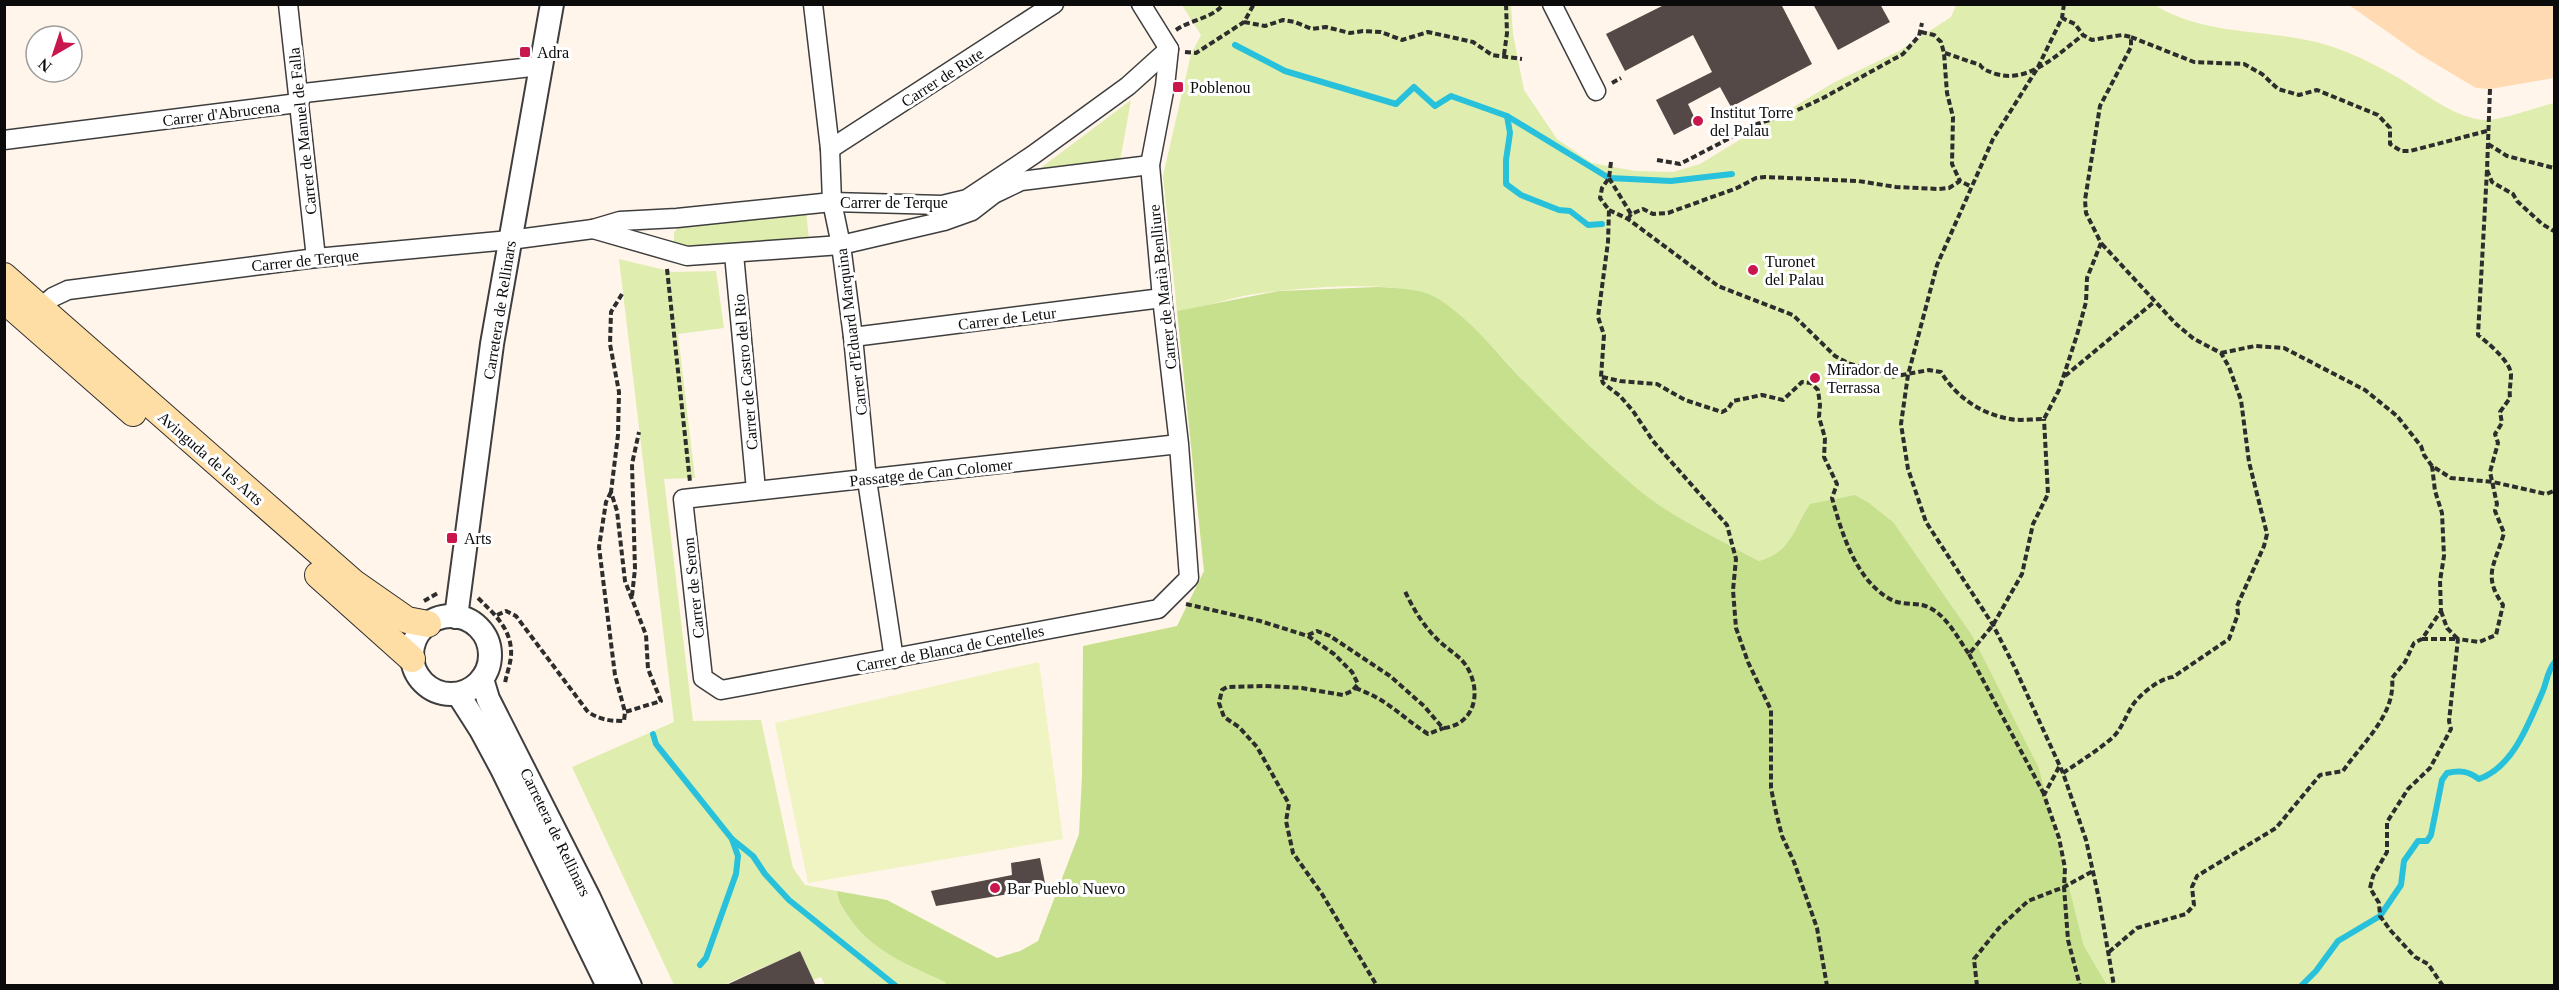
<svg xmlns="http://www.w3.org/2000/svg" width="2559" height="990" font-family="'Times New Roman',serif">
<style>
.green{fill:#dfedaf}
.forest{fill:#c7e08d}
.sand{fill:#ffdab2}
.pitch{fill:#eff4c2}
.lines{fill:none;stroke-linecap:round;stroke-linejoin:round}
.stream{stroke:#28c1db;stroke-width:6}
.building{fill:#554947}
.minor-casing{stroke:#3e3e3e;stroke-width:21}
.tertiary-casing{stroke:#3e3e3e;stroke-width:26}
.secondary-casing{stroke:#2d2d2d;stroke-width:28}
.path{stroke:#2d2d2d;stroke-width:4;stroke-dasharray:6 3;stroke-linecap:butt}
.minor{stroke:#fff;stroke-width:18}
.tertiary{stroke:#fff;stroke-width:22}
.secondary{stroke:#ffdea5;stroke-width:26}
.poi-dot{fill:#c9164c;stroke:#fff;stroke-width:2}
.labels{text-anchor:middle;stroke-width:6;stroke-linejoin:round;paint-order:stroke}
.poi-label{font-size:16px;fill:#0b0b0b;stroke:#fff;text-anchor:start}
.street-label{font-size:16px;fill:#0b0b0b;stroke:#fff}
</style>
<rect width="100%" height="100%" fill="#fff5ea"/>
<!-- green -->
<g class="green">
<path d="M1182 5H1511L1513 34 1524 90 1557 139 1592 163 1635 171 1673 172 1700 164 1833 83 1899 51 1951 17 1956 5H2155C2208 39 2279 27 2336 48 2359 56 2381 68 2402 80 2425 94 2456 118 2484 120 2500 121 2537 107 2554 103V985H2107L2084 946 2039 768 1972 635 1894 523 1792 538C1782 550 1773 556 1759 561 1717 538 1671 517 1634 487 1600 458 1566 424 1535 393 1508 365 1456 301 1420 292 1376 281 1289 288 1243 296 1221 301 1200 308 1177 311L1163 176 1191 54 1201 35Z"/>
<path d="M1131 100 1120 161 1038 170Z"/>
<path d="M806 210 809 240 690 251 674 243V233L679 226Z"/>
<path d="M619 259 673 272 716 271 724 328 678 334 695 478 664 479 693 721 761 720 793 868 805 885 837 891C838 902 843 908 848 916 871 951 908 965 945 982L947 985H825L821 977 813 980 800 951 724 985H674L572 767 674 722Z"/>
</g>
<!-- forest -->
<path class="forest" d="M1377 287C1395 288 1419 288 1435 297 1466 315 1491 346 1515 372 1553 411 1592 450 1634 486 1667 515 1719 539 1759 561 1792 551 1793 530 1810 504L1855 495 1869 503 1894 523 1972 635 2039 768 2084 946 2107 985 947 986 945 982C908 965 871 951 848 916 843 908 838 902 837 891L887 900 997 958 1020 951 1038 941 1079 834 1082 776 1083 646 1177 626 1204 571 1177 311 1279 291Z"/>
<!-- sand -->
<path class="sand" d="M2349 5H2554V78L2490 89 2476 88 2419 54Z"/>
<!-- pitch -->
<path class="pitch" d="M1039 662 1063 839 808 883 775 723Z"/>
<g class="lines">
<!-- stream -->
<g class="stream">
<path d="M1235 45 1285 71 1396 104 1414 87 1435 106 1451 96 1507 116 1609 178 1671 181 1732 174"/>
<path d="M1507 116 1510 133 1506 160V184L1521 195 1559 210 1570 211 1588 225 1602 224"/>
<path d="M653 734 656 744 732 839 753 856 765 874 789 900 896 986"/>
<path d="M700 965 706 958 736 874 738 856 732 839"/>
<path d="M2301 986 2316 971 2338 941 2380 916 2401 885 2404 861 2418 841H2427L2431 835 2442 780 2447 773C2460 770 2468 771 2479 779 2513 767 2528 725 2542 693 2547 682 2547 672 2554 663"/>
</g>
</g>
<!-- building -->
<g class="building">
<path d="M1666 4H1781L1812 64 1731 107 1720 87 1688 104 1697 123 1674 135 1656 100 1712 72 1693 35 1625 71 1606 34Z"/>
<path d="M1813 4H1880L1890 22 1838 50Z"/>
<path d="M1040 858 1046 888 936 906 931 891 1012 875 1011 863Z"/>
<path d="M800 951 816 986H724Z"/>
</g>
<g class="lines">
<defs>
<g id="minor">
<path d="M288 4 316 258"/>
<path d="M813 4 830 149 832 202 841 245 853 337 867 480 894 659"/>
<path d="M1141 4 1169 49 1165 86 1150 165 1162 298 1179 444 1189 578 1158 609 721 690 703 678 683 499 1179 444"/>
<path d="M1552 4 1596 91"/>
<path d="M4 140 298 103 304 93 540 66"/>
<path d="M830 149 1054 4"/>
<path d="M593 229 687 256 841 245 944 221 972 211 994 194 1021 181 1150 165"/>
<path d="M734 254 756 490"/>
<path d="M33 314 53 297 68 290 316 258 510 240 593 229 620 221 677 218 832 202 942 205 967 199 1033 155 1128 86 1169 49"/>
<path d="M853 337 1162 298"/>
</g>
<g id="tertiary">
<circle cx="451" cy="655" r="39"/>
<path d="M456 617 492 344 552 4"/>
<path d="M482 679 488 699 589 898 630 986"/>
<path d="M458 694 481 730 502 769 608 986"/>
</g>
<g id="secondary">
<path d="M4 276 354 583 407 620 428 624"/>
<path d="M4 300 133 413"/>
<path d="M318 575 412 659"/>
</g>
</defs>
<!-- minor casing -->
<use href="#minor" class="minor-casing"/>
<!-- tertiary casing -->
<use href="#tertiary" class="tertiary-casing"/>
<!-- secondary casing -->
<use href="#secondary" class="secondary-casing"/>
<!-- path -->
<g class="path">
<path d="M2064 4 2062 18 2037 69 1993 139 1937 265 1908 375 1901 424 1908 469 1926 522 1993 625 2015 668 2063 773 2086 840 2099 899 2114 986"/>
<path d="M1244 22 1265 26 1283 20 1295 22 1312 29 1326 27 1350 33 1363 31 1381 32 1402 40 1428 32 1473 42 1492 55 1522 59"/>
<path d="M1176 30C1192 19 1211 19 1224 4"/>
<path d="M1921 32 1934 35 1941 42 1944 53 1947 93 1953 117 1952 164 1960 181"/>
<path d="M2131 37 2194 62 2244 64 2262 74 2278 89 2299 95 2317 90 2378 115 2390 128V144L2401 151H2410L2487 131"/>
<path d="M1185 52 1196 53 1244 22 1254 4"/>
<path d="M1945 53 1980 65C1984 71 1989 71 1996 74 2029 84 2059 53 2083 35"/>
<path d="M1504 55 1507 33 1506 4"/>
<path d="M1612 83 1621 78"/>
<path d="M2490 89 2487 170 2492 182 2513 194 2517 201 2542 224 2554 231"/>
<path d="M2488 144 2507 156 2554 168"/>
<path d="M1657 160 1680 164 1757 124 1789 114 1823 98 1903 54 1919 36 1922 23"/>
<path d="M1611 162 1609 178 1602 188 1600 198 1609 210 1608 242 1598 317 1604 335 1601 377 1603 383 1620 396 1633 411 1653 441 1727 525 1736 559 1733 590 1736 628 1748 662 1771 710V788L1775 808 1782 836 1794 862 1817 928 1827 986"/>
<path d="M1609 178 1631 214"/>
<path d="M1609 210 1628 219 1718 286 1793 315 1835 356 1848 363 1891 377 1929 370 1941 372C1956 397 1981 414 2010 419 2020 421 2033 419 2044 419L2059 390 2077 335 2086 302 2087 278 2101 243 2086 213 2085 200 2100 106 2131 47V37L2122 35 2092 40 2083 35 2075 24 2062 18"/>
<path d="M1628 219 1631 214 1643 209 1653 214 1668 213 1737 188 1756 178 1765 177 1858 181 1896 187 1939 189 1949 188 1960 181 1970 186"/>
<path d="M667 269 690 482"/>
<path d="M2221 353 2255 346 2284 348 2365 390 2397 416 2421 446 2424 455 2432 466 2451 478 2493 482 2546 494 2554 491"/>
<path d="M2065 376 2154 302"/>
<path d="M1602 377 1620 381 1657 384 1685 400 1722 412 1728 409 1733 401 1762 395 1783 400 1802 382 1811 383 1818 390 1820 405 1819 417 1825 438 1824 457 1837 484 1832 498C1842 534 1856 580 1890 599 1900 605 1912 603 1922 605 1944 610 1957 637 1969 654L1993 625 2022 574 2033 524 2048 494 2044 419"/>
<path d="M611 492 606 502 599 547 615 675 625 712 661 701 648 669 646 635 625 581 617 511 611 492 618 435 619 392 610 344 611 312 622 294"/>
<path d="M632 596 635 569 632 464 639 432"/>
<path d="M478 598C493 613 509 626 511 649 512 661 507 672 505 683"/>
<path d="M424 601 438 593"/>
<path d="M1186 604 1260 621 1308 636 1334 654 1352 672 1358 684 1352 691 1343 695 1302 688 1265 686 1227 687 1222 690 1219 703 1224 717 1239 727 1257 747 1289 804 1286 821 1293 853 1322 894 1377 986"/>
<path d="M2441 611 2447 628 2458 639"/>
<path d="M497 615 506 611 516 616 588 712C601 720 610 721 624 721L625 712"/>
<path d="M1308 635 1317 631 1330 636 1390 676 1424 706 1441 726 1444 728C1475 724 1482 692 1467 667 1461 657 1449 650 1440 642 1424 627 1413 609 1404 589"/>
<path d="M2422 639H2458"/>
<path d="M1969 654 2044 794"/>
<path d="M1355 688C1389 700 1400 716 1428 734L1444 728"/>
<path d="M2059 767 2044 795 2059 838 2065 868 2064 887 2068 940 2080 986"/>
<path d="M2063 773C2079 762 2097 751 2112 738 2122 729 2125 717 2132 706 2139 695 2160 678 2173 677L2229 639 2238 614 2237 606 2264 546 2267 534 2249 462 2241 400 2229 367 2221 353 2194 339 2176 324 2101 243"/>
<path d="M2109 952 2137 928 2186 914 2194 905 2192 887 2197 876 2276 828 2320 775 2343 771C2362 743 2396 715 2392 678L2405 662 2414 643 2422 639 2441 611 2440 581 2444 556 2442 513 2435 491 2432 466"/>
<path d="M1977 986 1974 959 1999 928 2028 901 2064 887 2093 871"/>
<path d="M2443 986 2428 964 2415 957 2391 931 2380 916 2379 903 2370 888 2373 876 2387 852V822L2408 789 2430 768 2451 729 2449 721 2458 639 2479 642 2496 635 2503 605C2482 575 2495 565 2504 533L2495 511 2497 504 2490 472 2498 443 2495 434 2502 423 2500 412 2510 398C2509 389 2511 383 2511 374 2510 361 2488 343 2478 335L2487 170"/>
</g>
<!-- minor -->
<use href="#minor" class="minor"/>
<!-- tertiary -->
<use href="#tertiary" class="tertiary"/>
<!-- secondary -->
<use href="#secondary" class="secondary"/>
</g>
<!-- markers -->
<g class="poi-dot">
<rect x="519" y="46" width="12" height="12" rx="3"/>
<rect x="1172" y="81" width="12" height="12" rx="3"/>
<circle cx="1698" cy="121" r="6"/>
<circle cx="1753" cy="270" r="6"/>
<circle cx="1815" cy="378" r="6"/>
<rect x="446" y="532" width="12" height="12" rx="3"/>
<circle cx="995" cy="888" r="6"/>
</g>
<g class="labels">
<!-- poi labels -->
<g class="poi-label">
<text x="537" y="58">Adra</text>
<text x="1190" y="93">Poblenou</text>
<text x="1710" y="118">Institut Torre<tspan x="1710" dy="18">del Palau</tspan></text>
<text x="1765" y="267">Turonet<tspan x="1765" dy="18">del Palau</tspan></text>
<text x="1827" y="375">Mirador de<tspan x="1827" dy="18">Terrassa</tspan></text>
<text x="464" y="544">Arts</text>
<text x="1007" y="894">Bar Pueblo Nuevo</text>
</g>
<!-- street labels -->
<g class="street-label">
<text transform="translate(942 77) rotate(-33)" y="6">Carrer de Rute</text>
<text transform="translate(221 113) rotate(-7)" y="6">Carrer d'Abrucena</text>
<text transform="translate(302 131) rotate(-96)" y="6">Carrer de Manuel de Falla</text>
<text x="894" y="208">Carrer de Terque</text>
<text transform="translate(305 260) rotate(-6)" y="6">Carrer de Terque</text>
<text transform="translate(1162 287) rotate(-96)" y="6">Carrer de Marià Benlliure</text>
<text transform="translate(499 310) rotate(-81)" y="6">Carretera de Rellinars</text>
<text transform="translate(1007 318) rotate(-7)" y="6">Carrer de Letur</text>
<text transform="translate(851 332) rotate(-97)" y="6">Carrer d'Eduard Marquina</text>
<text transform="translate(745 372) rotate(-95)" y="6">Carrer de Castro del Rio</text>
<text transform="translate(211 458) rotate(41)" y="6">Avinguda de les Arts</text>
<text transform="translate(931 472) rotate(-6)" y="6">Passatge de Can Colomer</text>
<text transform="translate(693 588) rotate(-96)" y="6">Carrer de Seron</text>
<text transform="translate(950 648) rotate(-11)" y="6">Carrer de Blanca de Centelles</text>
<text transform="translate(556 832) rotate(64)" y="6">Carretera de Rellinars</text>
</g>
</g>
<!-- border -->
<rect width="2559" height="990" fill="none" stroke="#0b0b0b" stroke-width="12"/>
<!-- north arrow -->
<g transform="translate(54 54) rotate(219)"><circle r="28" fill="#ffffff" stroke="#9d9d9d" stroke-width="1.5"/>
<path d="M0-4.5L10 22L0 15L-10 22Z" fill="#c9164c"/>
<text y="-9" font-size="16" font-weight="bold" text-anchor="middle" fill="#0b0b0b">N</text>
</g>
</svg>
